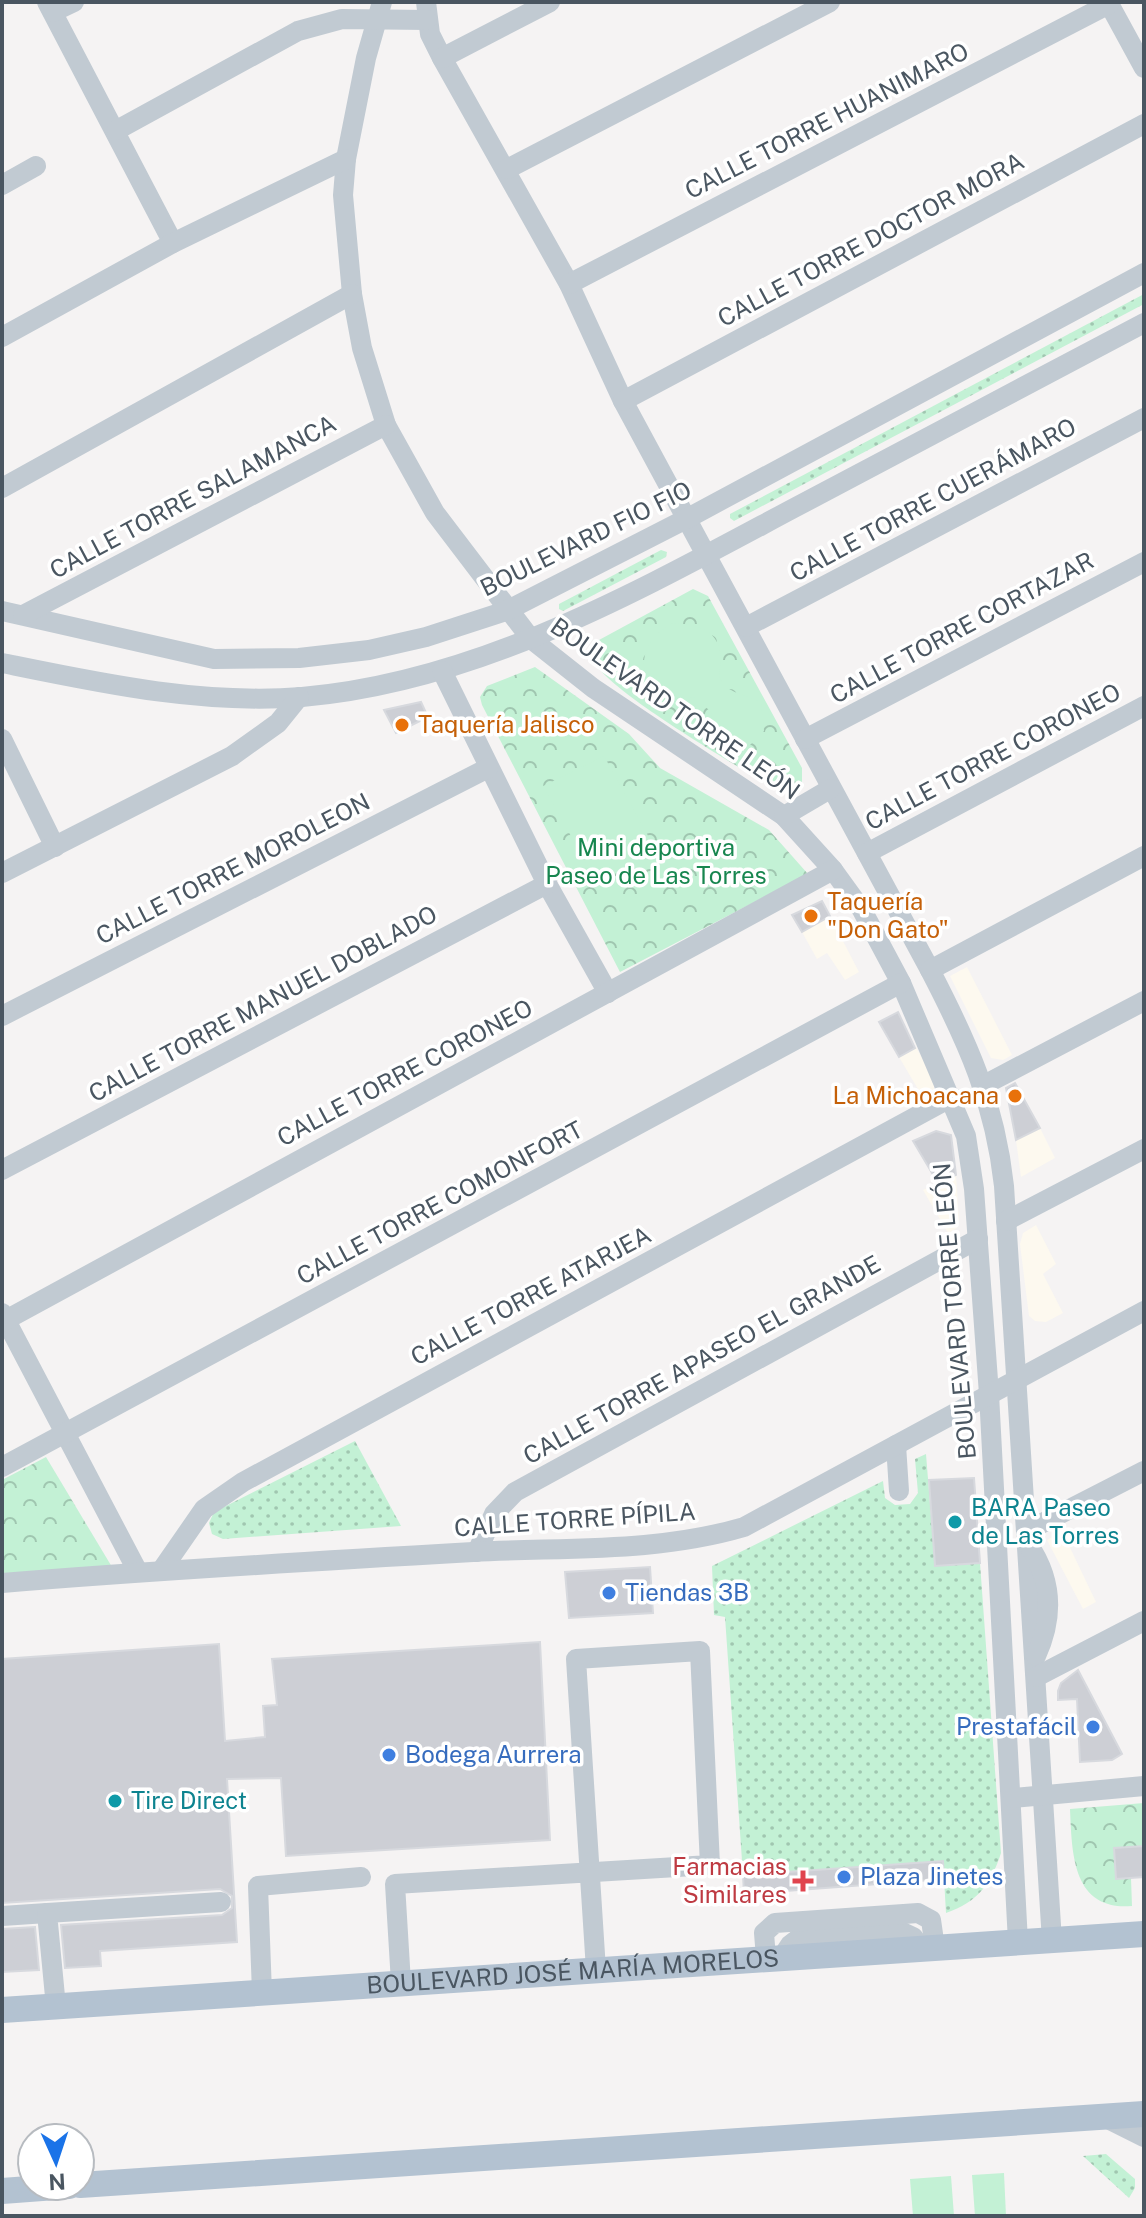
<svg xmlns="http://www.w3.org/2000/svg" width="1146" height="2218" font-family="'Public Sans',sans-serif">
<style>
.commercial{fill:#fdf9ef}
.grass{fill:url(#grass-dots)}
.park{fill:url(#park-crowns)}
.pitch{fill:#c3f1d5}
.building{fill:#cdcfd5;stroke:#d7d9de;stroke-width:2}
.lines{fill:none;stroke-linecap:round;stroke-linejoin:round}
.minor{stroke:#c1cad2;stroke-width:20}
.major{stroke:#b3c2d1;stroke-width:26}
.food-dot{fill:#e8710a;stroke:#fff;stroke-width:3}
.culture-dot{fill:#0f9aa8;stroke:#fff;stroke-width:3}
.shop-dot{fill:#3f7fe0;stroke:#fff;stroke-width:3}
.health-dot{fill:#e0444e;stroke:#fff;stroke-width:3}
.labels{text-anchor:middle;stroke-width:7;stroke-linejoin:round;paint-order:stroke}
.street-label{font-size:24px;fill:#4a5661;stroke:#fff}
.food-label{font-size:24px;fill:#c56008;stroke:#fff;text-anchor:start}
.park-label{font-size:24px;fill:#17864f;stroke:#fff}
.culture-label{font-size:24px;fill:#0d838f;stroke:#fff;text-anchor:start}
.shop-label{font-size:24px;fill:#366cbe;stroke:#fff;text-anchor:start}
.health-label{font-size:24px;fill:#be3a42;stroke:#fff;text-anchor:end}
</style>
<defs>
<pattern id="grass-dots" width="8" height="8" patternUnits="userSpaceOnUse" patternTransform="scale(2)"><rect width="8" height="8" fill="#c3f1d5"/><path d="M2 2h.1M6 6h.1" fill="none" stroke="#a0c6b0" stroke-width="1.8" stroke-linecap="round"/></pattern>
<pattern id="park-crowns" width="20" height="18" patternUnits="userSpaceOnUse" patternTransform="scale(2)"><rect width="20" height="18" fill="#c3f1d5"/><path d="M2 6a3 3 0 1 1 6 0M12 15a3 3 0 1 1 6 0" fill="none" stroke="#a0c6b0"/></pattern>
</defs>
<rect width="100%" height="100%" fill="#f5f3f3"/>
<!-- commercial -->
<g class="commercial">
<path d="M830 916 859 972 845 980 827 953 817 959 802 932Z"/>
<path d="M967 967 1012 1055 1003 1060 991 1058 950 976Z"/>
<path d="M916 1047 934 1081V1089L925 1101 899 1057Z"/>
<path d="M1040 1128 1055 1158 1021 1177 1016 1140Z"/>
<path d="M956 1175 959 1220 957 1228 948 1233 923 1190Z"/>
<path d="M1036 1225 1056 1264 1043 1274 1063 1313 1046 1322 1035 1321 1029 1316 1020 1244 1023 1233Z"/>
<path d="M1062 1531 1096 1602 1083 1609 1047 1540Z"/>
</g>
<!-- grass -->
<g class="grass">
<path d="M1144 294V304L734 521 730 518V514Z"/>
<path d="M661 550 667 552 666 557 563 611 559 609V604Z"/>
<path d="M355 1441 401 1526 223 1539 212 1534 209 1523 214 1512Z"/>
<path d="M926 1454 935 1566 980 1563 1001 1853C991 1884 978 1902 946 1913L943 1861 743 1875 725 1617 714 1615 712 1566 883 1481 885 1498 895 1505 910 1504 918 1493 915 1459Z"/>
<path d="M1106 2154 1135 2179V2188L1129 2198 1083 2156Z"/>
</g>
<!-- park -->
<g class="park">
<path d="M693 589 708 596 802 768V783L793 792 776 790C737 765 615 696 595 663L599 640Z"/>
<path d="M535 667 629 734 660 768 769 830 808 874 620 972 482 705 480 697 487 686Z"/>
<path d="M46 1457 112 1567 2 1575V1480Z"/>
<path d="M1144 1803V1846L1114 1849 1116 1878H1131L1132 1906C1072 1911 1072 1853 1070 1809Z"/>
</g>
<!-- pitch -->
<g class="pitch">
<path d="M673 623C697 624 721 630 721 660 721 665 718 673 720 678 725 694 749 694 761 703L764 731 747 748 730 749 716 740 711 712 695 697C638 705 626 647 673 623Z"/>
<path d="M604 756 657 852 597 883 543 786Z"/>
<path d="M1004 2173 1006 2216H975L972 2175Z"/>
<path d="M951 2176 954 2216H913L910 2179Z"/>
</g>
<!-- building -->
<g class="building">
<path d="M421 702 428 717 396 733 384 710Z"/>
<path d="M822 901 830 916 802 932 792 915Z"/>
<path d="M898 1012 915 1048 899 1057 879 1022Z"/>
<path d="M1015 1083 1040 1128 1016 1140 1006 1088Z"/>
<path d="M936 1131 951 1135 956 1175 938 1183 913 1141Z"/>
<path d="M974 1478 980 1563 935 1566 929 1480Z"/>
<path d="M650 1567 653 1613 569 1618 565 1572Z"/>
<path d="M540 1642 550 1840 286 1856 281 1778 227 1779 237 1942 100 1951 101 1966 65 1968 61 1925 222 1915 232 1908V1896L220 1889 2 1903V1659L219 1644 225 1741 265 1737 263 1706 277 1705 272 1659Z"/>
<path d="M1078 1670 1122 1754 1112 1760 1080 1762 1077 1699 1058 1700V1691L1061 1683Z"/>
<path d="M1144 1846V1877L1116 1879 1114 1848Z"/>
<path d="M943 1861 944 1879 744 1894 743 1875Z"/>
<path d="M35 1927 39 1970 2 1972V1929Z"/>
</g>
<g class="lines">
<!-- minor -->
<g class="minor">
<path d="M47 2 173 243"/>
<path d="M382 2 366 58 346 159 343 195 352 294 362 348 386 425 435 513 531 639 593 688 784 816 833 870 862 910 901 983 966 1136 974 1189 989 1394 1018 1942"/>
<path d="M426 2 430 34 442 58 569 284 623 401 930 970C968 1043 995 1103 1004 1186L1052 1941"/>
<path d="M1108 2 1144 68"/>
<path d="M53 12 74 2"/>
<path d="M442 58 550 2"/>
<path d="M117 130 298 31 342 19 427 20"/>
<path d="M507 169 830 2"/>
<path d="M2 185 36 166"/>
<path d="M569 284 1109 4"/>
<path d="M2 337 173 243 346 159"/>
<path d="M623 401 1144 124"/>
<path d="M2 488 352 294"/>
<path d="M2 611 214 659 299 658 369 650 426 637 506 611 688 518 1144 273"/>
<path d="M23 615 386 425"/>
<path d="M746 627 1144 418"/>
<path d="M2 663C100 683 201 705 302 697 479 682 640 590 794 508 911 446 1027 385 1144 323"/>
<path d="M442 671 547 884 608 993"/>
<path d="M2 739 55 847"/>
<path d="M805 739 1144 562"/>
<path d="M784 816 830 789"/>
<path d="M867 853 1144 706"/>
<path d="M2 873 232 756 278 723 299 697"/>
<path d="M930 970 1144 856"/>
<path d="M2 1016 488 768"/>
<path d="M984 1085 1144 1001"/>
<path d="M2 1170 547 884"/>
<path d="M1006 1221 1144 1149"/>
<path d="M2 1313 138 1572"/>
<path d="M2 1322 833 870"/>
<path d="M896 1445 899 1491"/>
<path d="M2 1467 901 983"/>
<path d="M1027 1531 1144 1471"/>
<path d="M1028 1544C1052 1579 1054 1617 1036 1656"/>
<path d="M477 1552 494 1514 515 1492 978 1239"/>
<path d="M161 1571 204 1509 243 1482 952 1097"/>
<path d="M2 1583C159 1570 316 1561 473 1552 564 1547 656 1553 744 1527L1144 1311"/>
<path d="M1036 1677 1144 1621"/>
<path d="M1013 1798 1144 1786"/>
<path d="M2 1916 47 1913"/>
<path d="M782 1957 790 1945 803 1935 896 1929 913 1937 921 1948"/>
<path d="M766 1958 764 1933 775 1923 918 1913 931 1920 935 1948"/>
<path d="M401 1983 395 1884 710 1865 700 1651 576 1659 596 1970"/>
<path d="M262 1993 258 1886 361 1877"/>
<path d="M56 2007 47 1913 221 1902"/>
<path d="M1104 2117 1144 2137"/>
</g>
<!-- major -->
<g class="major">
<path id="s1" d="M2 2010 1144 1934"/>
<path d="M80 2185 1144 2114"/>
<path d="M2 2191 69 2186"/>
</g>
</g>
<!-- markers -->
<g class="food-dot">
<circle cx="402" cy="725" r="8"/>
<circle cx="811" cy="916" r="8"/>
<circle cx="1015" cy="1096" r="8"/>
</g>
<g class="culture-dot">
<circle cx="955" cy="1522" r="8"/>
<circle cx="115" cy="1801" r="8"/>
</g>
<g class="shop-dot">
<circle cx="609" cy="1593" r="8"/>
<circle cx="1093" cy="1727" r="8"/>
<circle cx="389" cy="1755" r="8"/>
<circle cx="844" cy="1877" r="8"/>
</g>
<path class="health-dot" d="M799 1869h8v8h8v8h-8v8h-8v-8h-8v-8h8z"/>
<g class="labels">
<!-- street labels -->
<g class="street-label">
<text transform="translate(827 121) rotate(-27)" y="8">CALLE TORRE HUANIMARO</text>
<text transform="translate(871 240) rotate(-28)" y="8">CALLE TORRE DOCTOR MORA</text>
<text transform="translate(193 497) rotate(-28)" y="8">CALLE TORRE SALAMANCA</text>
<text transform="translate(933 500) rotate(-28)" y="8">CALLE TORRE CUERÁMARO</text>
<text transform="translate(586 539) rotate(-26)" y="8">BOULEVARD FIO FIO</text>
<text transform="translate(962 628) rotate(-28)" y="8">CALLE TORRE CORTAZAR</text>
<text transform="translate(675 709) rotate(35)" y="8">BOULEVARD TORRE LEÓN</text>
<text transform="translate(993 757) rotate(-28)" y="8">CALLE TORRE CORONEO</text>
<text transform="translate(233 869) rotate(-27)" y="8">CALLE TORRE MOROLEON</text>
<text transform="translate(263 1004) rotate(-28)" y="8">CALLE TORRE MANUEL DOBLADO</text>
<text transform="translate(405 1073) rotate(-28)" y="8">CALLE TORRE CORONEO</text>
<text transform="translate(440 1203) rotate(-28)" y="8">CALLE TORRE COMONFORT</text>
<text transform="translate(531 1296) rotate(-28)" y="8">CALLE TORRE ATARJEA</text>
<text transform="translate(955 1311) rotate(-95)" y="8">BOULEVARD TORRE LEÓN</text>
<text transform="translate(702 1360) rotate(-29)" y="8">CALLE TORRE APASEO EL GRANDE</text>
<text transform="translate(575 1520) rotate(-4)" y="8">CALLE TORRE PÍPILA</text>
<text dy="8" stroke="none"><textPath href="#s1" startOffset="572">BOULEVARD JOSÉ MARÍA MORELOS</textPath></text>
</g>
<!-- food labels -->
<g class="food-label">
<text x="418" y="733">Taquería Jalisco</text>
<text x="827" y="910">Taquería<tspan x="827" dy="28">"Don Gato"</tspan></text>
<text x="999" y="1104" text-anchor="end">La Michoacana</text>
</g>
<!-- park labels -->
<g class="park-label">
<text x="656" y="856">Mini deportiva<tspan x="656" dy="28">Paseo de Las Torres</tspan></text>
</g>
<!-- culture labels -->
<g class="culture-label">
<text x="971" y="1516">BARA Paseo<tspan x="971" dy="28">de Las Torres</tspan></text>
<text x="131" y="1809">Tire Direct</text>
</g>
<!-- shop labels -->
<g class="shop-label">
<text x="625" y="1601">Tiendas 3B</text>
<text x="1077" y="1735" text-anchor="end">Prestafácil</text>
<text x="405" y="1763">Bodega Aurrera</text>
<text x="860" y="1885">Plaza Jinetes</text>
</g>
<!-- health labels -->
<g class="health-label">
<text x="787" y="1875">Farmacias<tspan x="787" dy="28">Similares</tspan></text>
</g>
</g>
<!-- border -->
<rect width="1146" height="2218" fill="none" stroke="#4a5661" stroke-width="8"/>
<!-- north arrow -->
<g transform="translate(56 2162) rotate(177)"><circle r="38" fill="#ffffff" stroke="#b7bbc0" stroke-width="2"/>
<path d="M0-6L14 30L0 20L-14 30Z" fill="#1a73e8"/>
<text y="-12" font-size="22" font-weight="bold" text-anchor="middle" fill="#4a5661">N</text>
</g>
</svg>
